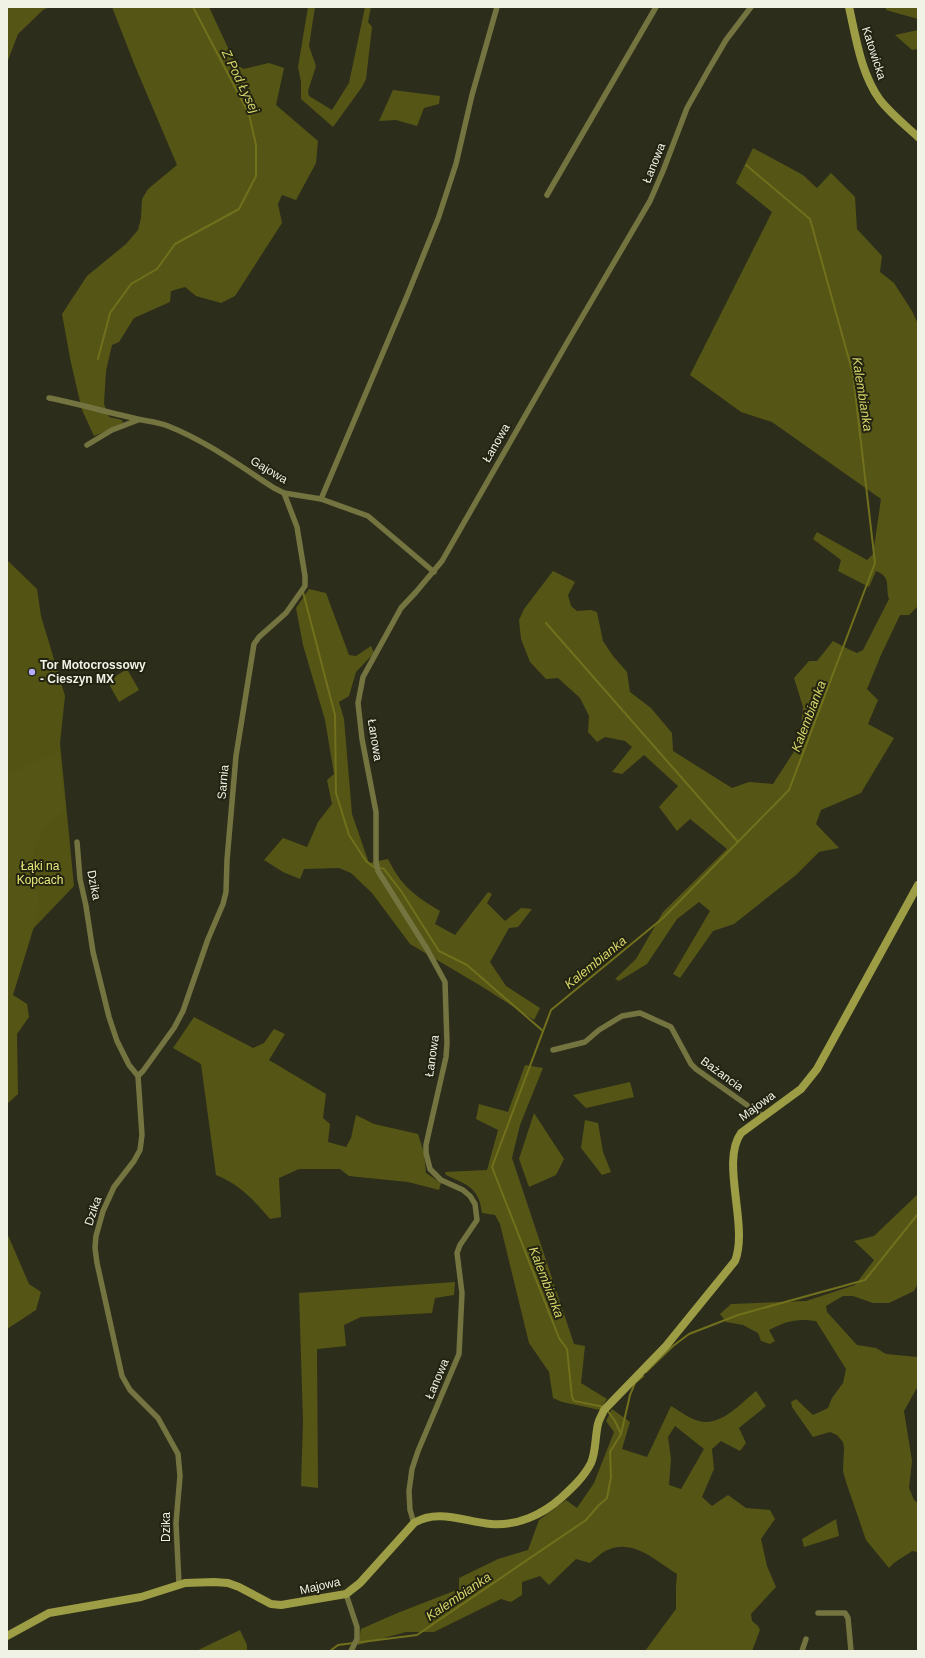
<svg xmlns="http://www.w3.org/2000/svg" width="925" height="1658" font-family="Helvetica,sans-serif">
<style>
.green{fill:#535313}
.forest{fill:#555516;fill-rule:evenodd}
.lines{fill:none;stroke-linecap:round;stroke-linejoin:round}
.stream{stroke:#71701c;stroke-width:2}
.street{stroke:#747440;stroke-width:5.5}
.secondary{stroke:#9d9d45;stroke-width:8}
.poi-dot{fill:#b3adf9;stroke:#232312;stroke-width:1.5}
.labels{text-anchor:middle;stroke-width:4;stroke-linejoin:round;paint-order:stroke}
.street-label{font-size:12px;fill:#f1f2e6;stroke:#232312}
.poi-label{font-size:12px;font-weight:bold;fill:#f1f2e6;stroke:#232312;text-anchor:start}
.park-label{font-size:12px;fill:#e8e87a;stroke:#232312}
.water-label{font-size:13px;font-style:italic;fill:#d7d769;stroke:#232312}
</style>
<rect width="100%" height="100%" fill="#2d2d1c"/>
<!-- green -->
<path class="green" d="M7 560 37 589 41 616 65 696 60 743 74 886 7 956Z"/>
<!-- forest -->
<g class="forest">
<path d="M7 7H49L43 10 18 34 7 63Z"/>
<path d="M112 7H209L236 65 244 69 269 63 284 68 276 105 318 141 316 163 296 200 282 195 278 204 282 223 235 296 221 303 196 296 185 287 171 291 170 302 134 318 119 342 112 345 106 371 104 404 109 417 122 420 123 424 94 436 82 410 71 363 62 314 87 276 126 244 138 230 141 218 142 199 148 189 177 165 135 66Z"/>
<path d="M308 7H315L309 46 316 66 308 91 309 96 332 110 349 83 365 7H371L368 22 372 27 366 79 362 87 333 127 301 99V82L298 67Z"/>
<path d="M886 7H918V19L886 10Z"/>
<path d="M918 30V49L912 50 895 35Z"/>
<path d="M393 90 440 96 439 104 424 108 417 126 396 120 379 121Z"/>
<path d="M753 148 803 175 817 188 831 173 855 197 857 229 882 256 880 272 894 283 912 311 918 324V606L909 615H900L881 655 867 689 878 700 868 724 894 738 861 793 821 810 816 824 839 848 819 852 796 875 734 924 713 931 680 978 673 974 710 911 699 902 677 919 647 964 619 981 615 979 636 959 663 912 727 849 690 819 677 831 659 807 678 786 644 755 622 774 612 772 632 747 625 741 605 737 597 742 588 732 589 716 580 698 558 678 546 679 530 662 521 639 519 620 524 609 553 571 575 582 568 595 571 606 577 611 591 610 597 612 603 641 613 656 627 672 630 692 651 708 672 733 673 751 732 788 749 782 773 784 793 753 800 735 803 707 794 678 809 661H817L833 641 850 650 857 653 863 650 889 599C885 587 892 577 876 571L869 587 838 571 841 560 813 539 817 532 867 560 873 554 881 499 772 422 741 412 690 375 772 212 736 183Z"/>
<path d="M309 589 326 593 349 655 356 656 371 646 374 653 356 672 349 696 339 702 344 719 352 814 369 863 388 859C401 886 415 896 440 911L435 924 455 935 488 892 492 894 487 903 505 921 521 908 532 909 518 927 509 928 490 962 506 986 540 1008 534 1020 481 986 410 944 372 893 351 873 339 868 304 869 300 879 283 872 264 860 283 838 307 847 318 822 332 804 327 780 334 774 325 720 303 645 296 608Z"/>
<path d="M127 669 139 690 119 702 110 686 116 676Z"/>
<path d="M59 751 65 807 63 813 49 823 44 829 24 876 38 893 40 907 13 995 27 1004 29 1017 17 1034 18 1094 7 1104V775Z"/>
<path d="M194 1017 253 1048 264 1043 274 1029 285 1034 269 1060 326 1094 323 1118 330 1124 328 1142 346 1147 351 1138 356 1115 374 1124 418 1134 424 1153 426 1173 441 1183 439 1190 408 1182 349 1176 340 1169H299L279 1178 281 1217 270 1219C255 1201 239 1184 216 1175L201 1064 173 1048Z"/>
<path d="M525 1065 543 1068 520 1125 512 1158 574 1344 585 1346 581 1383 607 1399 600 1410 562 1402 553 1398 549 1372 529 1343 500 1224 495 1215 482 1213C479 1187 467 1185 446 1175L445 1172 487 1170 498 1130 476 1119 479 1104 508 1112Z"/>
<path d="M630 1082 634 1097 586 1108 573 1095Z"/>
<path d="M534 1113 564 1159 556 1175 529 1187 519 1159Z"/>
<path d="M585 1120 598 1123 603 1152 611 1172 602 1175 581 1148Z"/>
<path d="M918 1194V1283L914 1291 889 1303H873L853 1296H843L826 1306 827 1312 857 1345 876 1348 886 1354 918 1357V1386L904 1411 912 1461 909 1488 914 1500 918 1503V1552L912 1551C904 1557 896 1560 889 1568L866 1540 846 1482 843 1471 844 1448 843 1442 837 1435 830 1432 813 1437 792 1407 791 1402 796 1399 813 1415 828 1408 832 1398 843 1383 846 1369 816 1321C797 1318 786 1321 769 1330L775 1341 770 1344 761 1341 758 1333 743 1325 726 1322 720 1314 731 1304 806 1301 855 1285 874 1260 854 1241 874 1236Z"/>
<path d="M7 1233 29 1284 41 1292 36 1310 7 1329Z"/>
<path d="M455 1282 454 1295 435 1298 432 1313 361 1317 344 1325 346 1346 317 1349 318 1488 301 1486 303 1421 299 1293Z"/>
<path d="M756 1391 766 1406 739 1428 746 1443 740 1451 721 1441 712 1449 714 1469 702 1497 712 1506 728 1495 746 1508 770 1510 775 1519 761 1539 767 1566 776 1587 751 1614 752 1621 758 1626 760 1630 752 1651H645L676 1609V1586L677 1574C655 1560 632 1537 605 1551 600 1554 595 1559 590 1563L576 1559 549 1585 540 1576 522 1582V1595L511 1602 501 1599 434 1632H406L358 1645 361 1629 395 1614 459 1589V1578L498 1559 528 1550 539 1520 566 1500 577 1508 594 1483 614 1432 606 1421 612 1409 630 1422 622 1449 647 1457 671 1406C680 1411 690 1419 699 1421 721 1427 741 1403 756 1391ZM675 1426 704 1449 681 1489 669 1485 671 1459 668 1437Z"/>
<path d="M836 1519 839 1536 804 1547 802 1539Z"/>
<path d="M240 1630 247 1645V1650L196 1651Z"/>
</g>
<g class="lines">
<!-- stream -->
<g class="stream">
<path d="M98 359 110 313 131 284 157 269 175 244 239 209 256 176V145L249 114 193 7"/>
<path d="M303 592 335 715 336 793 349 835 366 861 375 868"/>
<path d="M546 623 738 842"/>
<path d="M381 868 384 869 401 891 439 951 467 965 543 1031"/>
<path d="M646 1372 673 1346 689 1334 738 1315 865 1280 918 1214"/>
<path d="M604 1407 574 1401 572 1397 567 1349 559 1338 492 1167 551 1010 663 918 789 790 875 563 853 374 810 219 746 165"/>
<path d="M621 1434 630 1395 635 1383 643 1376"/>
<path d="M330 1651 338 1645 417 1635 586 1520 598 1506 607 1498 611 1477 610 1452 621 1434 615 1421 607 1410"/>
</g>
<!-- street -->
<g class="street">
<path d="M547 195 656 7"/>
<path d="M49 398C76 403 102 411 129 417 142 421 156 421 168 426 206 441 240 466 274 488L284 493 321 499 368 516 434 572"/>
<path d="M87 445 112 430 138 420"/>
<path d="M321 499 407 296 438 219 456 164 472 95 497 7"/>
<path d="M77 842 80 879 86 906 93 952 109 1017 117 1041 129 1065 138 1076 142 1135 140 1150 134 1161 114 1187 103 1211 96 1236 95 1248 97 1263 122 1376 130 1390 158 1418 178 1454 180 1476 176 1523 179 1584"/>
<path d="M553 1050 585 1042 599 1030 622 1016 640 1013 671 1027 691 1064 696 1069 764 1117"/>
<path d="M138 1076 143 1071 174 1028 183 1011 208 939 223 904 226 892 227 860 236 756 254 644 259 637 286 613 305 586V576L297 527 284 493"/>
<path d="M414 1523 410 1510 409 1491 412 1469 418 1451 459 1354 462 1293 457 1253 460 1245 477 1220 475 1204 470 1196 463 1190 441 1180 430 1169 426 1153V1145L430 1127 446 1057 447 1043 445 982 427 949 378 871 376 861V812L362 739 358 703 363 677 401 608 416 592 442 561 568 341 650 201 663 171 687 108 709 69 726 40 751 7"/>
<path d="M346 1594 357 1627V1639L351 1651"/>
<path d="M818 1613H845L848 1618 851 1651"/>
<path d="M802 1651 806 1639"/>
</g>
<!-- secondary -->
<g class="secondary">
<path d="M849 7C856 38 861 74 880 100 891 114 905 125 918 137"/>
<path d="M7 1636 49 1613 141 1597 185 1583 214 1582 228 1583 239 1587 271 1604 281 1605 346 1594 360 1583 414 1523C438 1508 465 1522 491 1524 517 1526 542 1515 561 1498 572 1488 584 1477 591 1463 596 1452 595 1437 598 1424 599 1419 602 1415 604 1410L666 1346 735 1261C749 1226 720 1162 741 1133L801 1089 817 1069 918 885"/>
</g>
</g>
<!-- markers -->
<circle class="poi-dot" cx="32" cy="672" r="4"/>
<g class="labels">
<!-- street labels -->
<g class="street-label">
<text transform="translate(874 53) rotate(72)" y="4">Katowicka</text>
<text transform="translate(654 163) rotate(-68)" y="4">Łanowa</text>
<text transform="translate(496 443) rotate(-60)" y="4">Łanowa</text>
<text transform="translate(269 470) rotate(31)" y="4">Gajowa</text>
<text transform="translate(375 740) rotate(81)" y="4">Łanowa</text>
<text transform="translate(223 782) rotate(-85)" y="4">Sarnia</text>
<text transform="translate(94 885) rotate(79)" y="4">Dzika</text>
<text transform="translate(432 1056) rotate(-82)" y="4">Łanowa</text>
<text transform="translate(722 1074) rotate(36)" y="4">Bażancia</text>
<text transform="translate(757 1106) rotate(-36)" y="4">Majowa</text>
<text transform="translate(93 1211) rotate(-71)" y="4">Dzika</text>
<text transform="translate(437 1379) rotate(-67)" y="4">Łanowa</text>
<text transform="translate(166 1527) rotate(-90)" y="4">Dzika</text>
<text transform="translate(320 1586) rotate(-13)" y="4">Majowa</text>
</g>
<!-- poi labels -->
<g class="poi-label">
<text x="40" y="669">Tor Motocrossowy<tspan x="40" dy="14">- Cieszyn MX</tspan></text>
</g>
<!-- park labels -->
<g class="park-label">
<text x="40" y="870">Łąki na<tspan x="40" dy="14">Kopcach</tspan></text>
</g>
<!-- water labels -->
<g class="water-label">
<text transform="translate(241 81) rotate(64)" y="5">Z Pod Łysej</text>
<text transform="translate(863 394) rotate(81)" y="5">Kalembianka</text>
<text transform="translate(808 716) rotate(-69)" y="5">Kalembianka</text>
<text transform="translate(595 962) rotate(-39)" y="5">Kalembianka</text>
<text transform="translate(547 1282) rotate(69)" y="5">Kalembianka</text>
<text transform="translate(458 1596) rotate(-34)" y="5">Kalembianka</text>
</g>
</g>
<!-- border -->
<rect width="925" height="1658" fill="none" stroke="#f1f2e6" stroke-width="16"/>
</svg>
